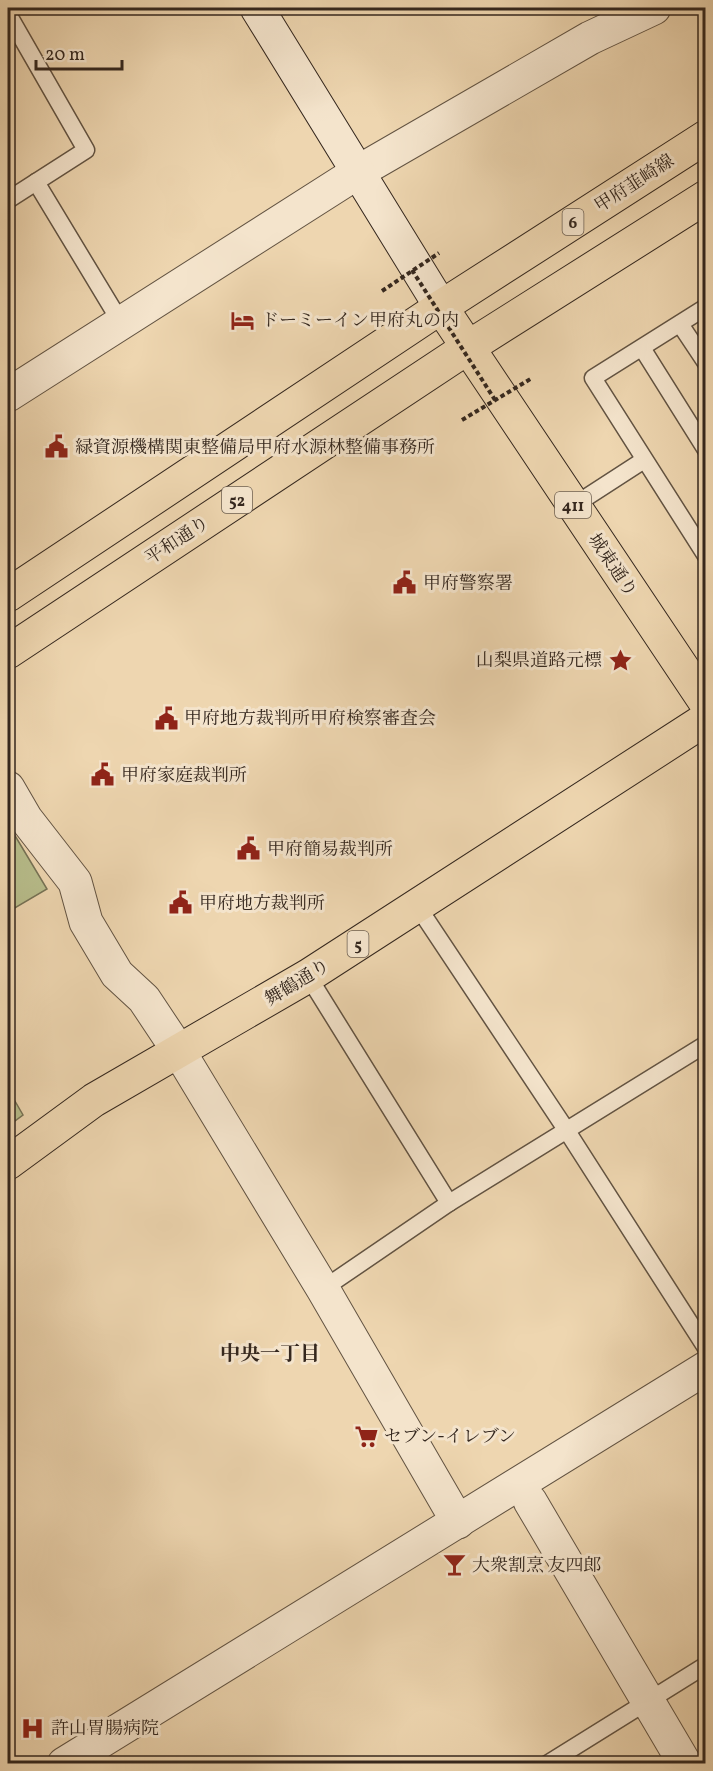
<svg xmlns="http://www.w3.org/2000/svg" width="713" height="1771" font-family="Vollkorn,'Noto Serif JP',serif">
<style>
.green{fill:#b8be8c;stroke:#767255;stroke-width:1.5}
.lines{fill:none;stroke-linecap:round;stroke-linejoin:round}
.lane-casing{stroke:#625342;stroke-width:19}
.street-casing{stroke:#625342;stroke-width:35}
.secondary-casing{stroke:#34271e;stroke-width:35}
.primary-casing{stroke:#34271e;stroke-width:35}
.highway-casing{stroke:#34271e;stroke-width:35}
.lane{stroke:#f4e4cc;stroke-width:16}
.street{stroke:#f4e4cc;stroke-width:33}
.secondary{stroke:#f4e4cc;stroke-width:33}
.primary{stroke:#eed6b0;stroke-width:33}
.highway{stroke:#eed6b0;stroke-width:33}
.path-bridge{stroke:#34271e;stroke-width:4;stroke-dasharray:4.5 3;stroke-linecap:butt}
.labels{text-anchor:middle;stroke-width:6;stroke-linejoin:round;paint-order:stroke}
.shield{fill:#f4e4cc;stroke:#6e6052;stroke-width:1.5}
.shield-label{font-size:16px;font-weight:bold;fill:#34271e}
.street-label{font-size:18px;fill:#34271e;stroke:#f4e4cc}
.poi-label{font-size:18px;fill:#34271e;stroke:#f4e4cc;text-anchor:start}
.neighbourhood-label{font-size:20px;font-weight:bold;fill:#34271e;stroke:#f4e4cc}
</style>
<rect width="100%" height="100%" fill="#eed6b0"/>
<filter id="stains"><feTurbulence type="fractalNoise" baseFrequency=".00333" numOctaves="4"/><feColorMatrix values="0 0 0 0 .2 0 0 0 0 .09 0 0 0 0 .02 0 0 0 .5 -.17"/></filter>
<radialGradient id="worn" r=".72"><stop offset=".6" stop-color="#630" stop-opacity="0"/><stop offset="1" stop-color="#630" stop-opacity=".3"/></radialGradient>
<!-- green -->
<g class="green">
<path d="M8 824 47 889 8 912Z"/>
<path d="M8 1089 23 1115 8 1126Z"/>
</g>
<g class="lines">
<defs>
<g id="lane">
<path d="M8 14 86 150 8 200"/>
<path d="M36 182 120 321"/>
<path d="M706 307 593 378 706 556"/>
<path d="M680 324 706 363"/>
<path d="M642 348 706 450"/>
<path d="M573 506 644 460"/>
<path d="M418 907 567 1131 706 1348"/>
<path d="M308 976 449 1203"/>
<path d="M323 1289 449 1203 706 1044"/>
<path d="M547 1764 706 1665"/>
</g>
<g id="street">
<path d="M8 395 358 172 590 38 654 8"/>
<path d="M8 788 26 819 75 882 86 922 117 974 144 999 180 1053 323 1289 458 1522"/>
<path d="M530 1501 685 1764"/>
<path d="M64 1764 706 1368"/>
</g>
<path id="secondary" d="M257 8 441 307"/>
<g id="primary">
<path d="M441 307 706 137"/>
<path d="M467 348 706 197"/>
<path d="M8 1163 94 1100 308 976 706 719"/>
</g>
<g id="highway">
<path d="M8 595 441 307 706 703"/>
<path d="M8 652 467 348"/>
</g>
</defs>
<!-- lane casing -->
<use href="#lane" class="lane-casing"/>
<!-- street casing -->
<use href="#street" class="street-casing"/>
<!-- secondary casing -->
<use href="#secondary" class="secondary-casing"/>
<!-- primary casing -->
<use href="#primary" class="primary-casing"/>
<!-- highway casing -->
<use href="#highway" class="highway-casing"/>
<!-- lane -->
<use href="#lane" class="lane"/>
<!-- street -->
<use href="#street" class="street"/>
<!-- secondary -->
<use href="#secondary" class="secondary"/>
<!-- primary -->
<use href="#primary" class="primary"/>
<!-- highway -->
<use href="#highway" class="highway"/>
<!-- path-bridge -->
<g class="path-bridge">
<path d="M412 270 495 400"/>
<path d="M382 291 439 253"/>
<path d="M462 420 532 378"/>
</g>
</g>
<!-- icons -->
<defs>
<symbol id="hotel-bare" viewBox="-9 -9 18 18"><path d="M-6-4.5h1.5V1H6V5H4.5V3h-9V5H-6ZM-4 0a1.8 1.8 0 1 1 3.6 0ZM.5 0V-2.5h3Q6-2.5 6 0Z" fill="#8f2418" stroke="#f4e4cc" stroke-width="2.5" paint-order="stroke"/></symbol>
<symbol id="civic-bare" viewBox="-9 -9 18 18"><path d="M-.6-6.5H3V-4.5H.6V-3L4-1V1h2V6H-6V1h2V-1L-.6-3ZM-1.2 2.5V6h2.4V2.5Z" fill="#8f2418" stroke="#f4e4cc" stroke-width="2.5" paint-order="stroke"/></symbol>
<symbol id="sight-bare" viewBox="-9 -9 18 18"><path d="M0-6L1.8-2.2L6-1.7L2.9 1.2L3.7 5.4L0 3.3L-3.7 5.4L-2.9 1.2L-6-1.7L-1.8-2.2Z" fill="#8f2418" stroke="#f4e4cc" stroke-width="2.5" paint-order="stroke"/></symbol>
<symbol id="supermarket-bare" viewBox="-9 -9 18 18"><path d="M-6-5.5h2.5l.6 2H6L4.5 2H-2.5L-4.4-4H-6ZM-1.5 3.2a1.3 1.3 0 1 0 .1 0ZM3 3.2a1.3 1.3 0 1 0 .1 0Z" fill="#8f2418" stroke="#f4e4cc" stroke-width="2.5" paint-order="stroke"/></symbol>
<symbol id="bar-bare" viewBox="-9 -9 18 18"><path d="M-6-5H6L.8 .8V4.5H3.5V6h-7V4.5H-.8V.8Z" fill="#8f2418" stroke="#f4e4cc" stroke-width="2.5" paint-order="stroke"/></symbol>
<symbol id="hospital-bare" viewBox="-9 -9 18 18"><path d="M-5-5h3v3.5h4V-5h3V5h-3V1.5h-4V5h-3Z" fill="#8f2418" stroke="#f4e4cc" stroke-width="2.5" paint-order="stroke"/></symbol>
</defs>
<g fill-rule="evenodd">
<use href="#hotel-bare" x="226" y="304" width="33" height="33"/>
<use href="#civic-bare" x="40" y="430" width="33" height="33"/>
<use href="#civic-bare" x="388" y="566" width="33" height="33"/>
<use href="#sight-bare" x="604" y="644" width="33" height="33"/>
<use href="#civic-bare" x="150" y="702" width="33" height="33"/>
<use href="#civic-bare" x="86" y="758" width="33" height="33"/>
<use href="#civic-bare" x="232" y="832" width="33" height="33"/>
<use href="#civic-bare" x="164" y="886" width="33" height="33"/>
<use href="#supermarket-bare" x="350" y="1420" width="33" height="33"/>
<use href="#bar-bare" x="438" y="1548" width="33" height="33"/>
<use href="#hospital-bare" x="16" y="1712" width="33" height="33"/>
</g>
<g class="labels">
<!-- shield labels -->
<g class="shield">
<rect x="562.5" y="209" width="21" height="26" rx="4.5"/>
<rect x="222" y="487" width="30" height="26" rx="4.5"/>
<rect x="555" y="492" width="36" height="26" rx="4.5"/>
<rect x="347.5" y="931" width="21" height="26" rx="4.5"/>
</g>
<g class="shield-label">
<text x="573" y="228">6</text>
<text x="237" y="506">52</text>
<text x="573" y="511">411</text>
<text x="358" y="950">5</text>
</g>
<!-- street labels -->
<g class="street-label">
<text transform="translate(634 183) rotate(-33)" y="6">甲府韮崎線</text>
<text transform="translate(177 540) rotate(-33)" y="6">平和通り</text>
<text transform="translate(613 565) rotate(56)" y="6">城東通り</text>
<text transform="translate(297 982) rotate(-31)" y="6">舞鶴通り</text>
</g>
<!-- poi labels -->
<g class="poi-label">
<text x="261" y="326">ドーミーイン甲府丸の内</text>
<text x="75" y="453">緑資源機構関東整備局甲府水源林整備事務所</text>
<text x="423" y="589">甲府警察署</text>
<text x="602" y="666" text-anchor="end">山梨県道路元標</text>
<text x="184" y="724">甲府地方裁判所甲府検察審査会</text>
<text x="121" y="781">甲府家庭裁判所</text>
<text x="267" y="855">甲府簡易裁判所</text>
<text x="199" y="909">甲府地方裁判所</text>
<text x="384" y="1442">セブン-イレブン</text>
<text x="472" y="1571">大衆割烹 友四郎</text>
<text x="51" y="1734">許山胃腸病院</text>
</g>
<!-- neighbourhood labels -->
<g class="neighbourhood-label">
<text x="270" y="1360">中央一丁目</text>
</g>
</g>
<!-- margin -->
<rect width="713" height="1771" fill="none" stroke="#eed6b0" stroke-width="30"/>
<rect x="9" y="9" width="695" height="1753" fill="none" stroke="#34271e" stroke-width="3"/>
<rect x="15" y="15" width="683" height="1741" fill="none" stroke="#34271e" stroke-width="1.5"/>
<!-- scale -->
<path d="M36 60v9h86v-9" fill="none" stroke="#34271e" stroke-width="3"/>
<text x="45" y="60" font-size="18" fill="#34271e" stroke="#f4e4cc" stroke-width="4.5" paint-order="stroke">20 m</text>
<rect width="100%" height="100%" filter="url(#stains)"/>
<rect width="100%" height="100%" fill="url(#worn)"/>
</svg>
